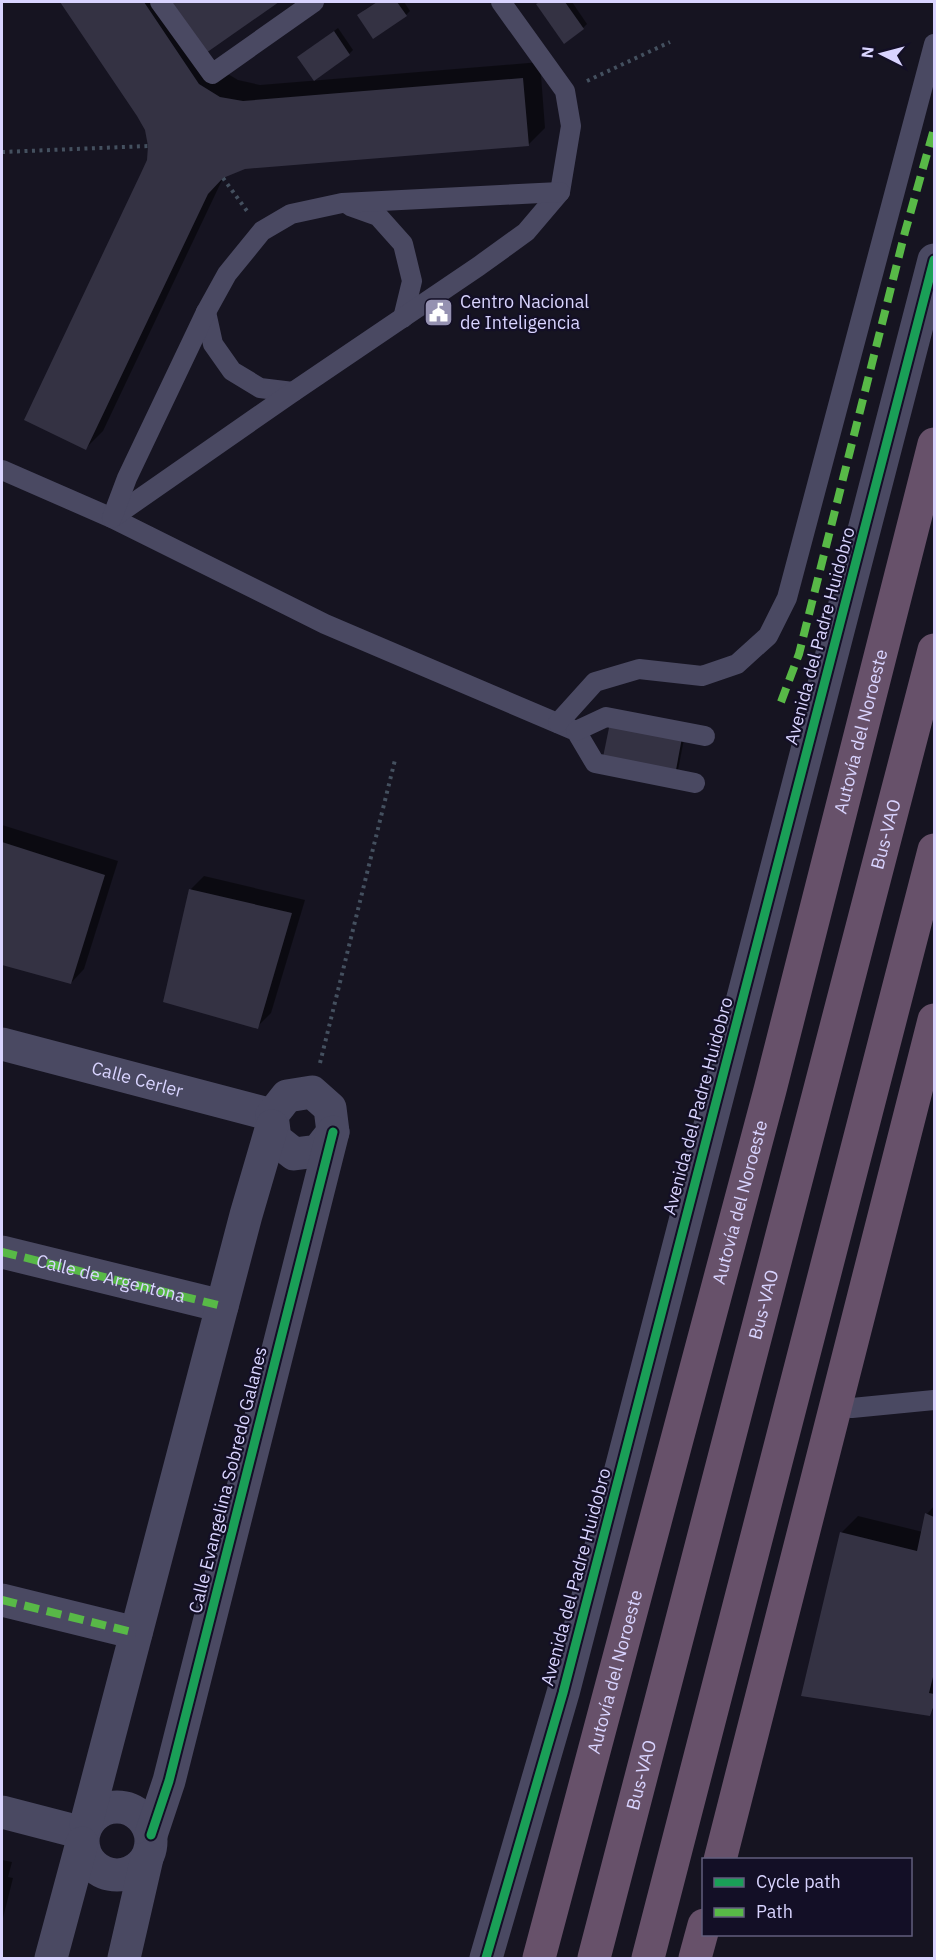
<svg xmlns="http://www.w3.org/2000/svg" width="936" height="1960" font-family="'IBM Plex Sans',sans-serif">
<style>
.shadow{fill:#0007}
.building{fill:#343243}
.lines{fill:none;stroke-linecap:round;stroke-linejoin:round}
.path{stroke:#44505f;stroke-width:4;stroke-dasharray:3 4.5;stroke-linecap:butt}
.lane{stroke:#4a4962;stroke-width:20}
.street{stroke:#4a4962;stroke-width:33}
.highway{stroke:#67516a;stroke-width:33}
.quiet{stroke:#58b947;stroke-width:8;stroke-dasharray:15 8;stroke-linecap:butt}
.cycleway-casing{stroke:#130f26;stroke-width:13}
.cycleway{stroke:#1a9f57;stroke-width:9}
.labels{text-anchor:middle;stroke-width:4.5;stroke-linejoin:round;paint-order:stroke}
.poi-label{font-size:18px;fill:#d9d4ff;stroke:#130f26;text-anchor:start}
.street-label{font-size:18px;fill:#d9d4ff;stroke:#130f26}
</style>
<rect width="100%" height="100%" fill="#161421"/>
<!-- shadow -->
<g class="shadow">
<path d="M62 2H276L206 52 216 67 238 80 260 85 540 62 545 128 528 145 245 168 224 176 103 431 86 448 148 160 150 146 146 130 138 115Z"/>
<path d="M377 2H404L410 11 406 15 363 11Z"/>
<path d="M541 2H572L587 24 583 28 538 4Z"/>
<path d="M338 28 353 50 349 54 299 57Z"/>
<path d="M686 729 677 775 603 766Z"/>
<path d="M2 825 118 861 84 969 71 983 2 964Z"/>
<path d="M204 876 305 900 271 1013 257 1027 165 1001 191 889Z"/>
<path d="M934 1506V1709L929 1715 841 1533 858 1516 923 1532 927 1514Z"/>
<path d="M2 1860 12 1862 8 1877 13 1878 2 1922Z"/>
</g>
<!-- building -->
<g class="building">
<path d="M60 2H144L199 84 220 97 243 101 523 78 529 146 245 169 223 178 208 194 86 450 24 420 141 173 147 160 148 146 145 130 137 116Z"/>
<path d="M169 2H279L206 53Z"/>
<path d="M377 2H397L407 16 373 39 357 15Z"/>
<path d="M540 2H565L584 29 564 44 536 4Z"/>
<path d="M334 31 350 55 314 81 297 57Z"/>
<path d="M611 718 683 732 674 781 601 767Z"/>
<path d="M2 842 105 875 71 984 2 965Z"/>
<path d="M189 889 292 913 258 1029 163 1002Z"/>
<path d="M925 1513 934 1517V1673L929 1693 934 1694V1705L930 1716 801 1696 840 1532 917 1551Z"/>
</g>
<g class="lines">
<!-- path -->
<g class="path">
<path d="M587 81 670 42"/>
<path d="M2 152 148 146"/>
<path d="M223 178 247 211"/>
<path d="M320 1063 395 760"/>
</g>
<!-- lane -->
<g class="lane">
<path d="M160 2 212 74 314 2"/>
<path d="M350 206 378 216 403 244 412 281 403 318"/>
<path d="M206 312 213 344 232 371 260 388 293 392"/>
<path d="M2 470 112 518 325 624 576 731 595 763 695 783"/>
<path d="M112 518 293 392 479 266 526 232 560 192 571 126 565 91 501 2"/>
<path d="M112 518 127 478 206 312 227 274 262 231 291 214 342 203 560 192"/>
<path d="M558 723 595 682 639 669 702 676 737 664 768 636 787 598 934 44"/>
<path d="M576 731 606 717 705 736"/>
<path d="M837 1403 852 1408 934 1400"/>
</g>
<!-- street -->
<g class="street">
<path id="s1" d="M2 1044 272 1115"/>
<path d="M312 1092 330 1108 333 1132 318 1151 294 1154 275 1139 272 1115 287 1096Z"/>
<path d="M2 1252 222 1306"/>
<path d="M2 1600 136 1633"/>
<circle cx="117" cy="1841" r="34"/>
<path d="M2 1812 83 1833"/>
<path d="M86 1824 246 1215 272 1126"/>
<path d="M151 1835 169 1781 333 1132"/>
<path d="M51 1958 82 1843"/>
<path d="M124 1958 147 1858"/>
<path d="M486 1958 563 1693 934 260"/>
</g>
<!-- highway -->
<g class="highway">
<path d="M720 1860 934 1020"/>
<path id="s2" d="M539 1958 770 1090 934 444"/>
<path id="s3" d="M594 1958 934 650"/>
<path d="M648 1958 934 850"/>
<path d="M695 1958 704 1925"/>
</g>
<!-- quiet -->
<g class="quiet">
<path d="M781 702 799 654 905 232 934 129"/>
<path id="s4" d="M2 1252 222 1306"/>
<path d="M2 1600 136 1633"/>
</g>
<defs>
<g id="cycleway">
<path d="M151 1835 169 1781 333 1132"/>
<path d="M486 1958 563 1693 934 260"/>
</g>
</defs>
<!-- cycleway casing -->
<use href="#cycleway" class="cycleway-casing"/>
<!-- cycleway -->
<use href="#cycleway" class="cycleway"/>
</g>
<!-- icons -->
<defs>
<symbol id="civic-square" viewBox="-11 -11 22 22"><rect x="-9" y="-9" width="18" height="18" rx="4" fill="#9591b1" stroke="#130f26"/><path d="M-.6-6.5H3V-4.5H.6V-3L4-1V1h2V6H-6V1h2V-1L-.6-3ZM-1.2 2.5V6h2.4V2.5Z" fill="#fff"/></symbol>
</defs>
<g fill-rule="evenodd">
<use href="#civic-square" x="422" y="296" width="33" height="33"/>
</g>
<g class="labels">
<!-- poi labels -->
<g class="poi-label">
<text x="460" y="308">Centro Nacional<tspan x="460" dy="21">de Inteligencia</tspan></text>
</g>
<!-- street labels -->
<g class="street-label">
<text transform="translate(820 636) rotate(-75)" y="6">Avenida del Padre Huidobro</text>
<text dy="6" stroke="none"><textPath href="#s2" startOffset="1268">Autovía del Noroeste</textPath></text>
<text dy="6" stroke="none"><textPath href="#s3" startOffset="1161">Bus-VAO</textPath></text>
<text dy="6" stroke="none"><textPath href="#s1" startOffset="140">Calle Cerler</textPath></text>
<text transform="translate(698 1106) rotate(-75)" y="6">Avenida del Padre Huidobro</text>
<text dy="6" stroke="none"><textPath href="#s2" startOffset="782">Autovía del Noroeste</textPath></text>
<text dy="6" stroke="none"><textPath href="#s4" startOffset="112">Calle de Argentona</textPath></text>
<text dy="6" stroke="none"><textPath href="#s3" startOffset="675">Bus-VAO</textPath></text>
<text transform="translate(228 1480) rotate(-76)" y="6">Calle Evangelina Sobredo Galanes</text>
<text transform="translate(576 1577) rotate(-75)" y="6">Avenida del Padre Huidobro</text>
<text dy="6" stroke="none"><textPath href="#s2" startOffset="296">Autovía del Noroeste</textPath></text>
<text dy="6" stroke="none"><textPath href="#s3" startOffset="189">Bus-VAO</textPath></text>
</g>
</g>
<!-- border -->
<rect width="936" height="1960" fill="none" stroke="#d9d4ff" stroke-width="6"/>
<!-- legend -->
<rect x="702" y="1858" width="210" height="78" fill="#130f26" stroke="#625e7d" stroke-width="1.5"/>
<rect x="714" y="1878" width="30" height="9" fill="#1a9f57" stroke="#625e7d" stroke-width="1.5"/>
<text x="756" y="1888" font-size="18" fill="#d9d4ff">Cycle path</text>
<rect x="714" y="1908" width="30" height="9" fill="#58b947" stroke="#625e7d" stroke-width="1.5"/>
<text x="756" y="1918" font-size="18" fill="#d9d4ff">Path</text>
<!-- north arrow -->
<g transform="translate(882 54) rotate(276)" stroke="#130f26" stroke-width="4.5" paint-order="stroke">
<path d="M0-4.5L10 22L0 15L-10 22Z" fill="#d9d4ff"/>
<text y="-9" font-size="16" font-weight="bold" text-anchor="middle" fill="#d9d4ff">N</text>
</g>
</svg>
